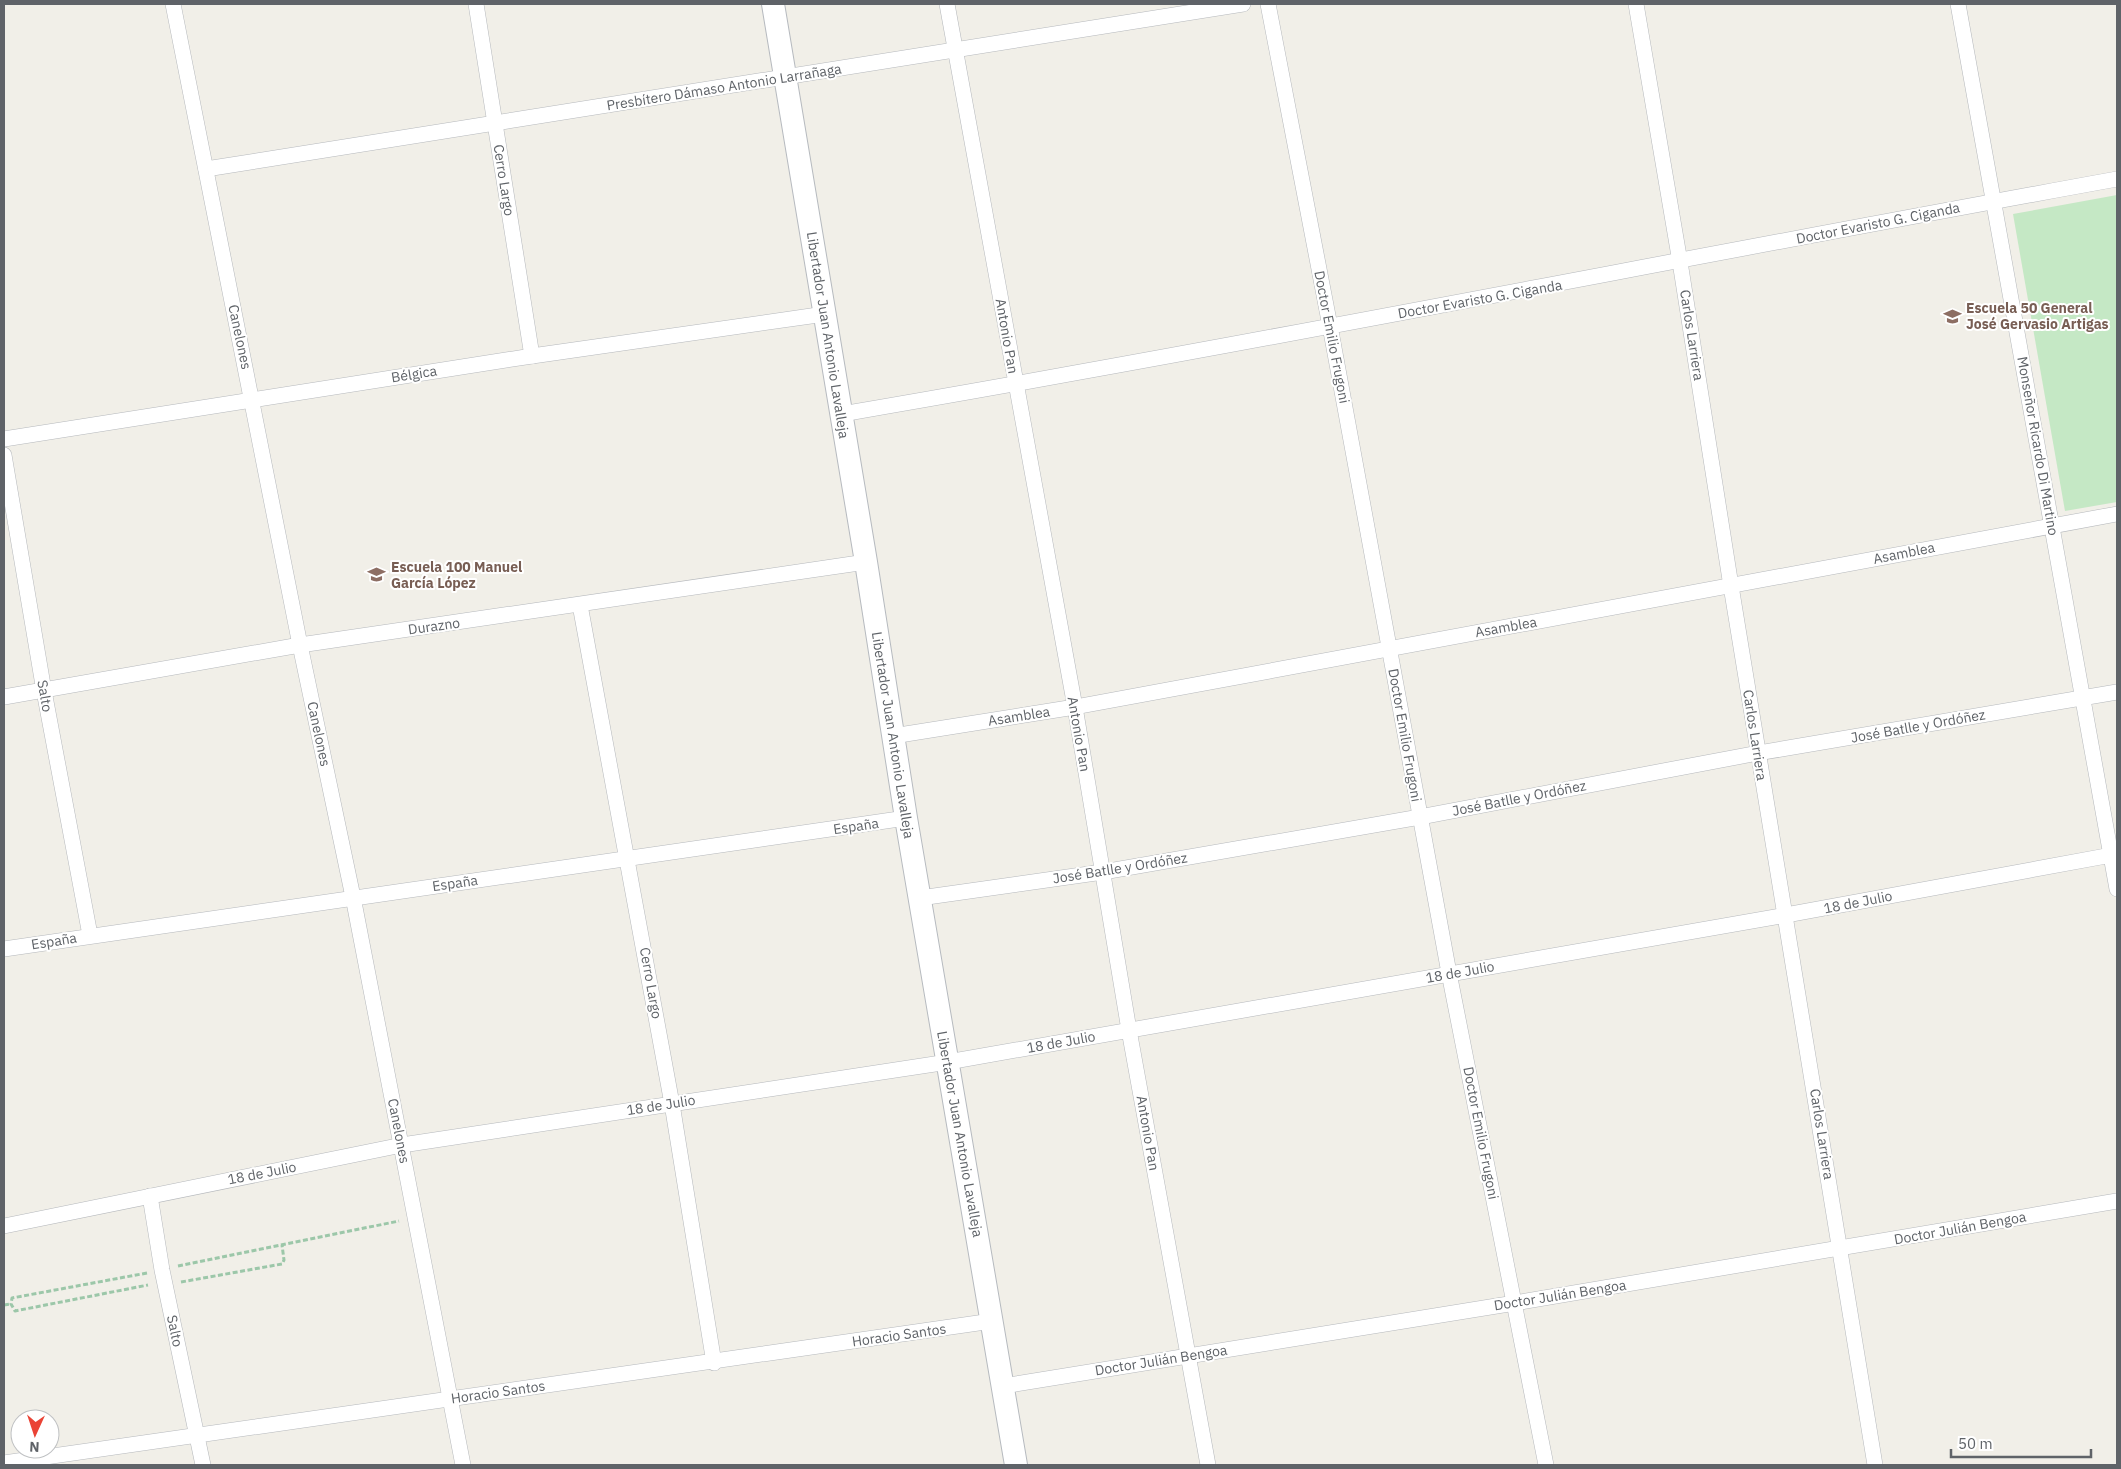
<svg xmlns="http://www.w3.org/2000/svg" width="2121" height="1469" font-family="'IBM Plex Sans',sans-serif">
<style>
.green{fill:#c5e8c5}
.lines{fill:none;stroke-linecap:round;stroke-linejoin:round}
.street-casing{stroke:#b5b8bc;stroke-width:16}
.secondary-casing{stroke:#b6babf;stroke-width:24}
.path{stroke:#9cc7a9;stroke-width:3;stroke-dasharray:5 2.5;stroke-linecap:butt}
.street{stroke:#fff;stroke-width:15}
.secondary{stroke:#fff;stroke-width:22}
.labels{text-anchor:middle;stroke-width:4;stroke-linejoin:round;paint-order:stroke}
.street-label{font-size:14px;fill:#5f6368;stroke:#fff}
.education-label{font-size:14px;font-weight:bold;fill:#785e54;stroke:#fff;text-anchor:start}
</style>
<rect width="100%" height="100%" fill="#f1efe8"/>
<!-- green -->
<path class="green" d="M2117 195V502L2065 511 2013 214Z"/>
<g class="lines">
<defs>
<g id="street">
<path d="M173 4 300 645 353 897 463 1465"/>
<path d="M476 4 532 356"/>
<path d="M947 4 1075 707 1129 1030 1208 1465"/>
<path d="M1268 4 1330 326 1449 973 1546 1465"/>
<path d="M1636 4 1680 262 1731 586 1875 1465"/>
<path d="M1958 4 2117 889"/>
<path d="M206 169 1243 4"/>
<path d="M842 414C1268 341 1692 256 2117 179"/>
<path d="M4 439 532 356 825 314"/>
<path d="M4 455 44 691 90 935"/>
<path d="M580 605 672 1104 714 1363"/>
<path d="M4 697 300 645 866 562"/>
<path d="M893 736 1075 707 2117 514"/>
<path d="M920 898 1103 872 1420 817 1758 753 2117 692"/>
<path d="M4 949 906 818"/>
<path d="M150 1196 162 1270 203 1465"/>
<path d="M4 1226 402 1145 948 1062 1786 915 2117 854"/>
<path d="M1003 1386 1515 1303 2117 1201"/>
<path d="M4 1463C333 1413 663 1370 992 1321"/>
</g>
<path id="secondary" d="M773 4 866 562 906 818 1016 1465"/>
</defs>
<!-- street casing -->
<use href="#street" class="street-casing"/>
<!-- secondary casing -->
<use href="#secondary" class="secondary-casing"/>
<!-- path -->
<g class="path">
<path d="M178 1266 399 1221"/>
<path d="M147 1273 12 1298 11 1304 15 1311 148 1285"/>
<path d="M181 1282 282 1264 284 1260 282 1245"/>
<path d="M4 1305 11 1304"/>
</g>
<!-- street -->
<use href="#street" class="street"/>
<!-- secondary -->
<use href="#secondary" class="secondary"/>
</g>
<!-- icons -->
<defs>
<symbol id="school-bare" viewBox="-9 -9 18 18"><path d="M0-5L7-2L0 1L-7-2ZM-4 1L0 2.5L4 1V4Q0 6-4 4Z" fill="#8d6e63" stroke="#fff" stroke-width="2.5" paint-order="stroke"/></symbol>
</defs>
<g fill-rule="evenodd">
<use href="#school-bare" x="1940" y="304" width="25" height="25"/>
<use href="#school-bare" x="364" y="562" width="25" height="25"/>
</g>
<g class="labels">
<!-- street labels -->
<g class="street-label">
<text transform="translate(724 87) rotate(-9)" y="5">Presbítero Dámaso Antonio Larrañaga</text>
<text transform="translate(504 180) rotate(81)" y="5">Cerro Largo</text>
<text transform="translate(1878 223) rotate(-11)" y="5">Doctor Evaristo G. Ciganda</text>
<text transform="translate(1480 299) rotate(-10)" y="5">Doctor Evaristo G. Ciganda</text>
<text transform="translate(828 335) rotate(81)" y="5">Libertador Juan Antonio Lavalleja</text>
<text transform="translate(1692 335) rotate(81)" y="5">Carlos Larriera</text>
<text transform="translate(1007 336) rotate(80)" y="5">Antonio Pan</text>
<text transform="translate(240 337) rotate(78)" y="5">Canelones</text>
<text transform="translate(1332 337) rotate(79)" y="5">Doctor Emilio Frugoni</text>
<text transform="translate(414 374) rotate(-9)" y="5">Bélgica</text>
<text transform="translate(2038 446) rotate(80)" y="5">Monseñor Ricardo Di Martino</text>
<text transform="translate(1904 553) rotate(-11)" y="5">Asamblea</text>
<text transform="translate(434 626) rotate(-8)" y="5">Durazno</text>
<text transform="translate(1506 627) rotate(-10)" y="5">Asamblea</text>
<text transform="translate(45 696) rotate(80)" y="5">Salto</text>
<text transform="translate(1019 716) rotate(-9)" y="5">Asamblea</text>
<text transform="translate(1918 726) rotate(-10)" y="5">José Batlle y Ordóñez</text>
<text transform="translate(319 734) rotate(78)" y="5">Canelones</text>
<text transform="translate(1079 734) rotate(80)" y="5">Antonio Pan</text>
<text transform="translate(893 735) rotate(81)" y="5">Libertador Juan Antonio Lavalleja</text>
<text transform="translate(1405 735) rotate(80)" y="5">Doctor Emilio Frugoni</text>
<text transform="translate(1755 735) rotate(81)" y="5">Carlos Larriera</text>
<text transform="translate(1519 798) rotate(-11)" y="5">José Batlle y Ordóñez</text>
<text transform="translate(856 826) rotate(-8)" y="5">España</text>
<text transform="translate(1120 868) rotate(-9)" y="5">José Batlle y Ordóñez</text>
<text transform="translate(455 883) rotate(-8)" y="5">España</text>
<text transform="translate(1858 902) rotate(-11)" y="5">18 de Julio</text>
<text transform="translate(54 941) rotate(-9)" y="5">España</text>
<text transform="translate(1460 972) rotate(-10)" y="5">18 de Julio</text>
<text transform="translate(651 983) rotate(80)" y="5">Cerro Largo</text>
<text transform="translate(1061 1042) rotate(-10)" y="5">18 de Julio</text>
<text transform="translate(661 1105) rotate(-9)" y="5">18 de Julio</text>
<text transform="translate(399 1131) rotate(79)" y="5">Canelones</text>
<text transform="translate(1148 1133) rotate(80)" y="5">Antonio Pan</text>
<text transform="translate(1481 1133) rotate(79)" y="5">Doctor Emilio Frugoni</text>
<text transform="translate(960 1134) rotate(80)" y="5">Libertador Juan Antonio Lavalleja</text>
<text transform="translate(1822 1134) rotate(81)" y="5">Carlos Larriera</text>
<text transform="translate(262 1173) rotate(-11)" y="5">18 de Julio</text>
<text transform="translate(1960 1228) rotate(-10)" y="5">Doctor Julián Bengoa</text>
<text transform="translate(1560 1295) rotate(-9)" y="5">Doctor Julián Bengoa</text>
<text transform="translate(175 1331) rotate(78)" y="5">Salto</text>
<text transform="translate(899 1335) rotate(-8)" y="5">Horacio Santos</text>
<text transform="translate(1161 1360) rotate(-9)" y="5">Doctor Julián Bengoa</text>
<text transform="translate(498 1392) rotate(-8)" y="5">Horacio Santos</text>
</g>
<!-- education labels -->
<g class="education-label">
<text x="1966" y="313">Escuela 50 General<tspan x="1966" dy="16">José Gervasio Artigas</tspan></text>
<text x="391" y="572">Escuela 100 Manuel<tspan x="391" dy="16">García López</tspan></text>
</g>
</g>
<!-- border -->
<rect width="2121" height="1469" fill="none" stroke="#5f6368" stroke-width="10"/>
<!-- north arrow -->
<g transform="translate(35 1434) rotate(183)"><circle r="24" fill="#ffffff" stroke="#bfc1c3"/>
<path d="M0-4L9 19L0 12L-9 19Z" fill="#ea4335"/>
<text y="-8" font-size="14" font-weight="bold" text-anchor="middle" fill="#5f6368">N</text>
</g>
<!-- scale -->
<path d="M1951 1449v8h140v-8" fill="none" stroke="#5f6368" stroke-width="2.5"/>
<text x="1958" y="1449" font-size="15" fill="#5f6368" stroke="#ffffff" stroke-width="4" paint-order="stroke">50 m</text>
</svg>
